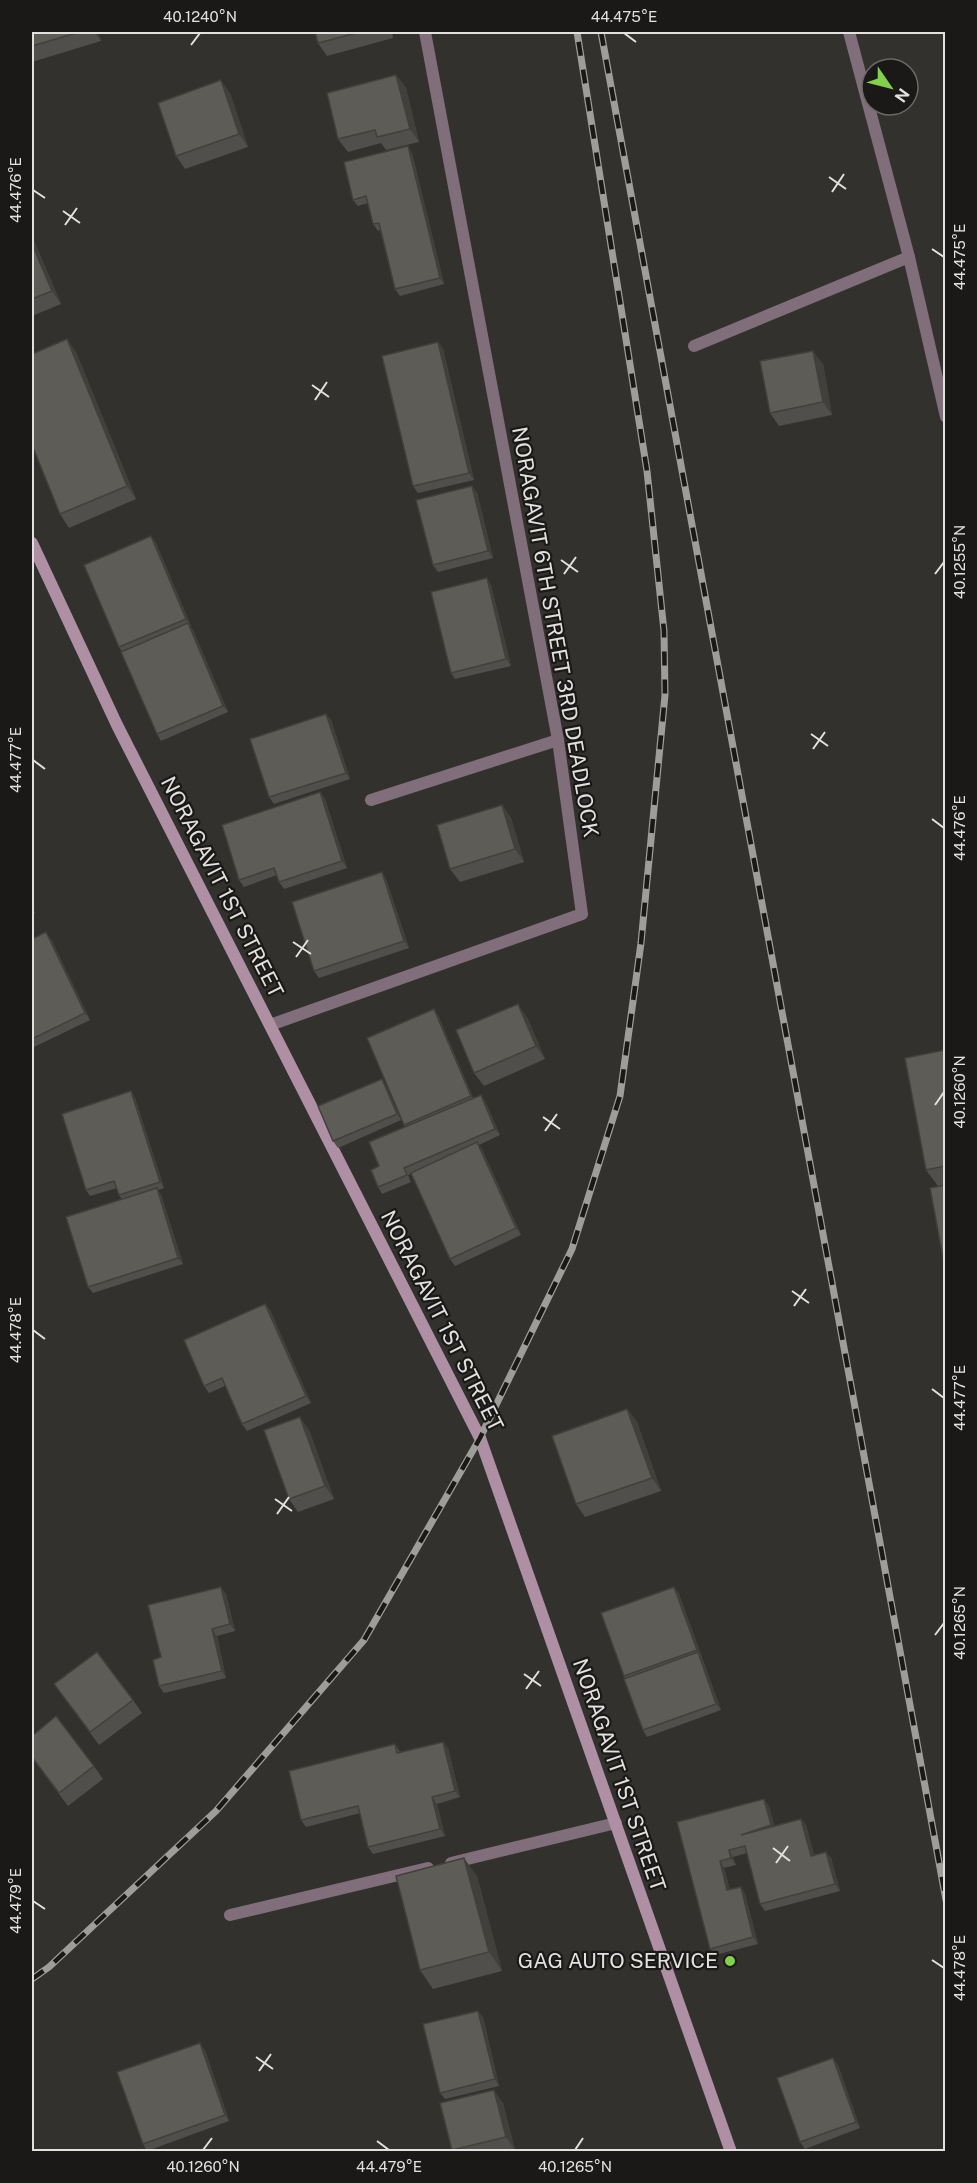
<svg xmlns="http://www.w3.org/2000/svg" width="977" height="2183" font-family="'Public Sans',sans-serif">
<style>
.lines{fill:none;stroke-linecap:round;stroke-linejoin:round}
.service{stroke:#816e7b;stroke-width:12}
.minor{stroke:#816e7b;stroke-width:12}
.secondary{stroke:#ae8fa4;stroke-width:12}
.rail-casing{stroke:#9f9d9a;stroke-width:7}
.rail{stroke:#1a1917;stroke-width:4.5;stroke-dasharray:14;stroke-linecap:butt}
.wall{fill:#514f4b}
.shaded-wall{fill:#42403d}
.building{fill:#5e5c57;stroke:#42403d;stroke-width:1.5}
.ticks{fill:none;stroke:#e3e1df;stroke-width:2}
.poi-dot{fill:#83d04e;stroke:#1a1917;stroke-width:2}
.labels{text-anchor:middle;stroke-width:4.5;stroke-linejoin:round;paint-order:stroke}
.street-label{font-size:21px;fill:#e3e1df;stroke:#1a1917}
.poi-label{font-size:21px;fill:#e3e1df;stroke:#1a1917;text-anchor:end}
.neatline{fill:none;stroke:#e3e1df;stroke-width:2}
.ticks-label{font-size:15px;text-anchor:middle;fill:#e3e1df}
</style>
<rect width="100%" height="100%" fill="#33312d"/>
<g class="lines">
<!-- service -->
<g class="service">
<path d="M694 346 909 257"/>
<path d="M371 800 558 740"/>
<path d="M451 1863 616 1823"/>
<path d="M230 1915 428 1868"/>
</g>
<!-- minor -->
<g class="minor">
<path d="M849 32 909 257 946 417"/>
<path d="M270 1025 582 914 558 740 425 32"/>
</g>
<!-- secondary -->
<path class="secondary" d="M32 543 117 725 480 1438 731 2152"/>
<defs>
<g id="rail">
<path d="M601 32 946 1900"/>
<path d="M32 1979 49 1967 216 1811 364 1640 480 1438 572 1249 620 1096 641 943 665 695 664 631 647 471 577 32"/>
</g>
</defs>
<!-- rail casing -->
<use href="#rail" class="rail-casing"/>
<!-- rail -->
<use href="#rail" class="rail"/>
</g>
<!-- wall -->
<g class="wall">
<path d="M32 32H98L101 41 32 62Z"/>
<path d="M315 32H392L393 38 327 56 318 43Z"/>
<path d="M396 75 406 88 419 142 386 150 381 143 348 152 338 139Z"/>
<path d="M230 93 248 147 185 169 176 156Z"/>
<path d="M412 153 444 284 400 296 395 289 380 230 378 231 373 224 368 203 358 206 353 200Z"/>
<path d="M32 236 61 304 32 316Z"/>
<path d="M438 342 443 349 474 480 418 493 413 486Z"/>
<path d="M76 352 136 499 69 528 60 514Z"/>
<path d="M823 364 832 415 779 426 770 413Z"/>
<path d="M472 486 477 493 493 558 438 572 433 565Z"/>
<path d="M151 536 156 543 191 626H190L193 630 228 712 161 741 157 734 122 652 119 647Z"/>
<path d="M491 585 511 666 455 679 451 673Z"/>
<path d="M326 714 331 720 350 779 274 804 269 797Z"/>
<path d="M320 792 325 799 347 868 284 889 279 882 277 875 244 887 239 880Z"/>
<path d="M502 805 511 818 524 862 460 882 450 869Z"/>
<path d="M386 879 409 948 319 978 314 971Z"/>
<path d="M32 905 35 913 32 915Z"/>
<path d="M32 939H51L90 1020 32 1048Z"/>
<path d="M438 1015 473 1098 485 1101 500 1135 479 1145 482 1149 521 1235 455 1266 450 1259 411 1174 408 1175 411 1182 382 1194 378 1187 379 1166 405 1127 404 1125Z"/>
<path d="M527 1017 545 1059 484 1086 474 1073Z"/>
<path d="M945 1050V1268L938 1186 926 1170Z"/>
<path d="M382 1079 386 1086 401 1120 338 1148 333 1141Z"/>
<path d="M131 1091 135 1098 164 1188 158 1190 161 1195 183 1264 93 1293 88 1287 122 1199 119 1195 117 1188 90 1196 86 1190Z"/>
<path d="M265 1304 270 1310 311 1403 247 1431 242 1424 225 1386 209 1393 204 1386Z"/>
<path d="M627 1409 637 1422 661 1491 585 1517 576 1504Z"/>
<path d="M309 1430 334 1499 298 1512 289 1499Z"/>
<path d="M674 1587 679 1594 721 1710 647 1737 643 1730 624 1676Z"/>
<path d="M226 1594 235 1631 217 1636 226 1678 164 1693 159 1686 161 1657Z"/>
<path d="M54 1684 133 1700 142 1713 99 1745Z"/>
<path d="M32 1736 94 1766 103 1779 68 1806 32 1758Z"/>
<path d="M395 1744 400 1752 448 1748 460 1797 437 1804 445 1836 373 1854 368 1847 360 1813 306 1827 301 1820Z"/>
<path d="M769 1806 774 1826 801 1819 806 1825 814 1855 826 1852 831 1858 840 1891 765 1911 760 1904 747 1853 733 1857 736 1865 724 1868 730 1890 741 1887 745 1894 758 1944 715 1955 710 1949 677 1822Z"/>
<path d="M477 1876 502 1971 433 1989 420 1970Z"/>
<path d="M483 2017 499 2086 445 2099 440 2093Z"/>
<path d="M205 2050 229 2121 147 2151 143 2144Z"/>
<path d="M838 2065 860 2128 805 2149 800 2142Z"/>
<path d="M503 2103 515 2150 509 2151H452V2150Z"/>
</g>
<!-- shaded-wall -->
<g class="shaded-wall">
<path d="M94 32H98L101 41Z"/>
<path d="M396 75 406 88 419 142 410 129Z"/>
<path d="M221 80 230 93 248 147 239 134Z"/>
<path d="M408 146 412 153 444 284 440 278Z"/>
<path d="M32 236 61 304 52 291 32 244Z"/>
<path d="M67 339 76 352 136 499 127 486Z"/>
<path d="M438 342 443 349 474 480 469 473Z"/>
<path d="M813 351 823 364 832 415 823 402Z"/>
<path d="M472 486 477 493 493 558 488 551Z"/>
<path d="M151 536 156 543 191 626 186 619Z"/>
<path d="M487 578 491 585 511 666 506 659Z"/>
<path d="M188 623 193 630 228 712 223 706Z"/>
<path d="M326 714 331 720 350 779 346 773Z"/>
<path d="M320 792 325 799 347 868 342 861Z"/>
<path d="M502 805 511 818 524 862 515 849Z"/>
<path d="M382 872 386 879 409 948 404 941Z"/>
<path d="M46 932 51 939 90 1020 85 1013Z"/>
<path d="M518 1004 527 1017 545 1059 536 1046Z"/>
<path d="M434 1009 438 1015 475 1103 471 1096Z"/>
<path d="M382 1079 386 1086 401 1120 397 1114Z"/>
<path d="M131 1091 135 1098 164 1188 160 1182Z"/>
<path d="M481 1095 485 1101 500 1135 495 1129Z"/>
<path d="M477 1142 482 1149 521 1235 516 1228Z"/>
<path d="M157 1188 161 1195 183 1264 178 1258Z"/>
<path d="M265 1304 270 1310 311 1403 306 1396Z"/>
<path d="M627 1409 637 1422 661 1491 652 1478Z"/>
<path d="M300 1417 309 1430 334 1499 325 1486Z"/>
<path d="M221 1587 226 1594 235 1631 230 1624Z"/>
<path d="M674 1587 679 1594 702 1657 697 1650Z"/>
<path d="M212 1629 217 1636 226 1678 222 1671Z"/>
<path d="M698 1652 702 1659 721 1710 716 1704Z"/>
<path d="M443 1742 448 1748 460 1797 455 1791Z"/>
<path d="M432 1797 437 1804 445 1836 440 1829Z"/>
<path d="M764 1799 769 1806 776 1832 771 1825Z"/>
<path d="M801 1819 806 1825 816 1862 811 1856Z"/>
<path d="M729 1850 733 1857 736 1865 731 1858Z"/>
<path d="M826 1852 831 1858 840 1891 835 1884Z"/>
<path d="M464 1858 477 1876 502 1971 489 1952Z"/>
<path d="M720 1861 724 1868 732 1897 727 1890Z"/>
<path d="M741 1887 745 1894 758 1944 753 1937Z"/>
<path d="M478 2011 483 2017 499 2086 495 2079Z"/>
<path d="M200 2043 205 2050 229 2121 225 2115Z"/>
<path d="M833 2058 838 2065 860 2128 856 2122Z"/>
<path d="M494 2090 503 2103 515 2150 506 2137Z"/>
</g>
<!-- building -->
<g class="building">
<path d="M32 32H80L32 46Z"/>
<path d="M315 32H360L318 43Z"/>
<path d="M396 75 410 129 377 137 375 130 338 139 327 93Z"/>
<path d="M221 80 239 134 176 156 158 103Z"/>
<path d="M408 146 440 278 395 289 379 223 373 224 366 196 353 200 344 162Z"/>
<path d="M32 244 52 291 32 299Z"/>
<path d="M67 339 127 486 60 514 32 445V354Z"/>
<path d="M438 342 469 473 413 486 382 356Z"/>
<path d="M813 351 823 402 770 413 760 361Z"/>
<path d="M472 486 488 551 433 565 416 500Z"/>
<path d="M151 536 186 619 119 647 84 565Z"/>
<path d="M487 578 506 659 451 673 431 592Z"/>
<path d="M188 623 223 706 157 734 121 652Z"/>
<path d="M326 714 346 773 269 797 250 739Z"/>
<path d="M320 792 342 861 279 882 274 868 239 880 222 825Z"/>
<path d="M502 805 515 849 450 869 437 825Z"/>
<path d="M382 872 404 941 314 971 292 902Z"/>
<path d="M46 932 85 1013 32 1039V939Z"/>
<path d="M518 1004 536 1046 474 1073 456 1030Z"/>
<path d="M434 1009 471 1096 404 1125 367 1038Z"/>
<path d="M945 1050V1166L926 1170 905 1058Z"/>
<path d="M382 1079 397 1114 333 1141 318 1106Z"/>
<path d="M131 1091 160 1182 119 1195 114 1181 86 1190 62 1114Z"/>
<path d="M481 1095 495 1129 404 1168 407 1175 378 1187 371 1170 379 1166 369 1142Z"/>
<path d="M477 1142 516 1228 450 1259 411 1173Z"/>
<path d="M945 1185V1268L930 1188Z"/>
<path d="M157 1188 178 1258 88 1287 66 1217Z"/>
<path d="M265 1304 306 1396 242 1424 222 1378 204 1386 184 1340Z"/>
<path d="M627 1409 652 1478 576 1504 552 1436Z"/>
<path d="M300 1417 325 1486 289 1499 264 1430Z"/>
<path d="M221 1587 230 1624 212 1629 222 1671 159 1686 153 1660 161 1657 148 1605Z"/>
<path d="M674 1587 697 1650 624 1676 601 1613Z"/>
<path d="M97 1652 133 1700 90 1732 54 1684Z"/>
<path d="M698 1652 716 1704 643 1730 624 1679Z"/>
<path d="M56 1716 94 1766 59 1793 32 1757V1736Z"/>
<path d="M443 1742 455 1791 432 1797 440 1829 368 1847 358 1806 301 1820 289 1771 395 1744 397 1753Z"/>
<path d="M764 1799 771 1825 741 1835 801 1819 811 1856 826 1852 835 1884 760 1904 745 1846 729 1850 731 1858 720 1861 727 1890 741 1887 753 1937 710 1949 677 1822Z"/>
<path d="M464 1858 489 1952 420 1970 396 1876Z"/>
<path d="M478 2011 495 2079 440 2093 423 2024Z"/>
<path d="M200 2043 225 2115 143 2144 117 2072Z"/>
<path d="M833 2058 856 2122 800 2142 777 2078Z"/>
<path d="M494 2090 506 2137 452 2150 440 2103Z"/>
</g>
<!-- ticks -->
<path class="ticks" d="M624 33 636 42M191 45 200 33M829 177 846 189M33 190 45 198M832 192 844 174M63 211 80 223M65 225 77 208M932 249 944 257M312 385 329 397M315 400 327 382M561 560 578 572M564 574 576 557M935 574 944 562M811 734 828 746M813 749 825 732M33 760 45 769M932 819 944 828M293 942 311 954M296 957 308 940M935 1105 944 1092M543 1117 560 1129M545 1131 557 1114M792 1291 809 1303M794 1306 806 1289M33 1330 45 1339M932 1389 944 1398M275 1499 292 1511M277 1514 289 1497M935 1635 944 1623M524 1674 541 1686M526 1689 539 1671M773 1848 790 1861M776 1863 788 1846M33 1901 45 1909M932 1960 944 1968M256 2057 273 2069M259 2071 271 2054M377 2141 389 2150M203 2150 212 2138M575 2150 583 2138"/>
<!-- markers -->
<circle class="poi-dot" cx="730" cy="1961" r="6"/>
<g class="labels">
<!-- street labels -->
<g class="street-label">
<text transform="translate(555 632) rotate(80)" y="7">NORAGAVIT 6TH STREET 3RD DEADLOCK</text>
<text transform="translate(222 887) rotate(63)" y="7">NORAGAVIT 1ST STREET</text>
<text transform="translate(442 1321) rotate(63)" y="7">NORAGAVIT 1ST STREET</text>
<text transform="translate(619 1775) rotate(71)" y="7">NORAGAVIT 1ST STREET</text>
</g>
<!-- poi labels -->
<g class="poi-label">
<text x="718" y="1968">GAG AUTO SERVICE</text>
</g>
</g>
<!-- border -->
<rect width="977" height="2183" fill="none" stroke="#1a1917" stroke-width="66"/>
<!-- north arrow -->
<g transform="translate(890 87) rotate(125)"><circle r="28" fill="#1a1917" stroke="#6a6967" stroke-width="1.5"/>
<path d="M0-4.5L10 22L0 15L-10 22Z" fill="#83d04e"/>
<text y="-9" font-size="16" font-weight="bold" text-anchor="middle" fill="#e3e1df">N</text>
</g>
<rect x="33" y="33" width="911" height="2117" class="neatline"/>
<g class="ticks-label">
<text x="200" y="22">40.1240°N</text>
<text x="624" y="22">44.475°E</text>
<text transform="translate(16 190) rotate(-90)" y="5">44.476°E</text>
<text transform="translate(960 257) rotate(-90)" y="5">44.475°E</text>
<text transform="translate(960 562) rotate(-90)" y="5">40.1255°N</text>
<text transform="translate(16 760) rotate(-90)" y="5">44.477°E</text>
<text transform="translate(960 828) rotate(-90)" y="5">44.476°E</text>
<text transform="translate(960 1092) rotate(-90)" y="5">40.1260°N</text>
<text transform="translate(16 1330) rotate(-90)" y="5">44.478°E</text>
<text transform="translate(960 1398) rotate(-90)" y="5">44.477°E</text>
<text transform="translate(960 1623) rotate(-90)" y="5">40.1265°N</text>
<text transform="translate(16 1901) rotate(-90)" y="5">44.479°E</text>
<text transform="translate(960 1968) rotate(-90)" y="5">44.478°E</text>
<text x="203" y="2172">40.1260°N</text>
<text x="389" y="2172">44.479°E</text>
<text x="575" y="2172">40.1265°N</text>
</g>
</svg>
